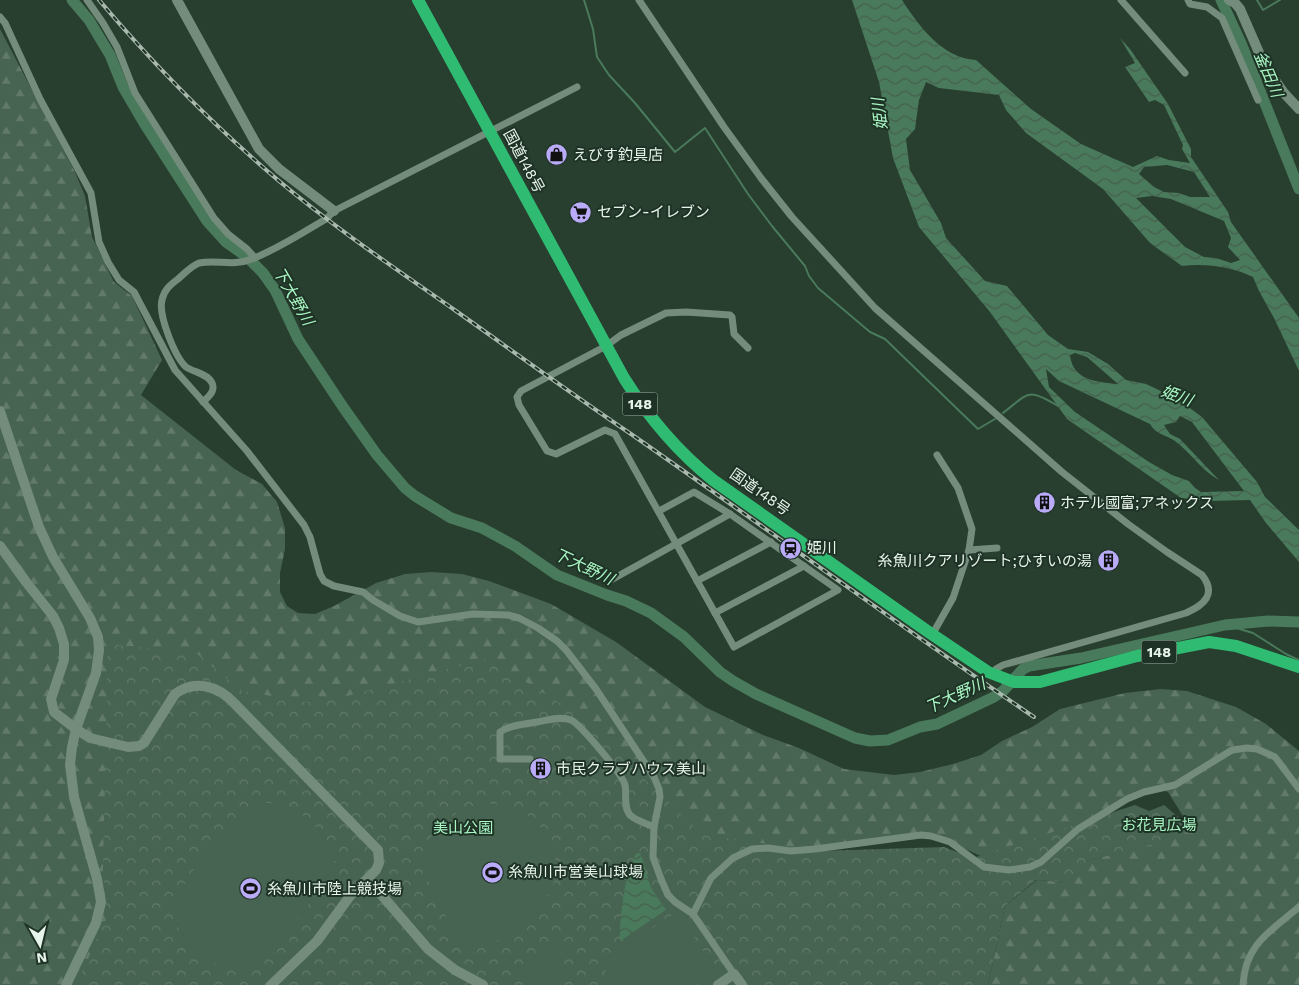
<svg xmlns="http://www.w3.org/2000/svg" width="1299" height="985" font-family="'Work Sans','Noto Sans JP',sans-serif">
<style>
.forest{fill:url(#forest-firs)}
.park{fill:url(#park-crowns)}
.garden{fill:#476351}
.water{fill:url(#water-waves);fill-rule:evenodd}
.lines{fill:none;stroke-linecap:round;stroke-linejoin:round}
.stream{stroke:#497a5b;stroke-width:2}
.river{stroke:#497a5b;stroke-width:11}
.street{stroke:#738c7b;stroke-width:7}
.secondary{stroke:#738c7b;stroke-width:10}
.highway{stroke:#30bb73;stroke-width:12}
.rail-casing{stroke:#a9b9ae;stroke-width:4}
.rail{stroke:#1e3325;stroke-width:2;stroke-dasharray:5.5;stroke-linecap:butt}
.labels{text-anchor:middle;stroke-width:4;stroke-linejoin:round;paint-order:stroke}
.shield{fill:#1e3325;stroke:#abbab0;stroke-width:1}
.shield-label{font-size:14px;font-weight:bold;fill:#e7f4eb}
.poi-label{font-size:15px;fill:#e7f4eb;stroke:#1e3325;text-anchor:start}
.street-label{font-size:15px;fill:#e7f4eb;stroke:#1e3325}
.park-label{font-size:15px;fill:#aaf7c5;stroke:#1e3325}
.water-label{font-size:16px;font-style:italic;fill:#aaf7c5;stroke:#1e3325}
</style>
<defs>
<pattern id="forest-firs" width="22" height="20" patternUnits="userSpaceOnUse" patternTransform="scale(1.25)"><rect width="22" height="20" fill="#476351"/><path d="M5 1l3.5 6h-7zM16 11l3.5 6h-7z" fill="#627a6a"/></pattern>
<pattern id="park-crowns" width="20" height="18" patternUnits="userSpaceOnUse" patternTransform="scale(1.25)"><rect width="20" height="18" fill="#476351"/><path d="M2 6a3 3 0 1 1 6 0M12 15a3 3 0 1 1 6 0" fill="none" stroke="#627a6a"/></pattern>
<pattern id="water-waves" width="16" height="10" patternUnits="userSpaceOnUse" patternTransform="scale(1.25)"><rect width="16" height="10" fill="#497a5b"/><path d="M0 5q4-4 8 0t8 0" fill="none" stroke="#475f4f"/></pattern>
</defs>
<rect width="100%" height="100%" fill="#283e2f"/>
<!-- forest -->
<path class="forest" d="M0 29 75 172 85 196 92 237 114 282 132 296 162 360 141 395 236 470 262 484 277 502 285 528V549L280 573V592L287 606 298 613 315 614 334 606 376 583 405 574 431 572 462 574 489 581 551 604 616 642 705 707 763 735 799 748 844 769 894 775 920 772 953 764 981 755 1002 741 1032 727 1060 709 1125 693 1161 689 1187 691 1236 707 1266 724 1299 751V985H988L1005 906 1037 880 1063 882 1086 861 1121 852 1191 829 1168 792 1157 788 1139 792 1045 855 987 859 933 834 810 847 201 985H0Z"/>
<!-- park -->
<path class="park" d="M108 644 196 653 242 691 317 704 489 658 575 713 703 835 820 851 944 847 973 858 1135 805 1149 811 1164 805 1192 829 1154 844 1086 861 1082 872 1063 882 1036 880 1005 906 988 985H76L107 917 103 871Z"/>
<!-- garden -->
<g class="garden">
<path d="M265 803C298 803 323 829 336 858 314 903 281 943 240 972 234 970 227 969 221 966 202 958 171 931 174 907 177 890 203 856 215 843 227 830 247 807 265 803Z"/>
<path d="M480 804C499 803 517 807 532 819 558 840 566 881 539 904L540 906 495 942 483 947H475L465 944 455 936 428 879 431 878C428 872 425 866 425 859 425 830 456 810 480 804Z"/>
<path d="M677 912 714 967 713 974 696 985H605L607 958Z"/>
<path d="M557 939 568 953 554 964 565 978 555 985H524L514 972Z"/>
</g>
<!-- water -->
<g class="water">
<path d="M852 0H902C919 26 942 58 976 60L1031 109 1081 144 1133 167 1157 156 1169 160 1190 163 1182 149 1183 145 1164 105 1155 100 1149 102 1125 67 1135 63 1120 38 1130 49 1168 104 1191 149V157L1228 212 1231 222 1299 318V371L1274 318 1259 291 1253 277C1232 267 1206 263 1182 266L1150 243 1103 189 1026 133 1006 110 999 95 939 88 926 82 919 100 915 129 906 139 910 170 941 223 946 238 985 281 1007 286 1048 335 1068 349 1088 352 1108 364 1126 380 1146 384 1176 398 1202 417 1257 482 1265 497 1299 530V562L1266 523 1250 500 1208 501 1181 498 1067 419 990 312 919 227 893 158 879 82ZM1167 165 1194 172 1210 197H1190L1179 193 1164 192 1154 187 1139 174 1144 167ZM1152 196 1171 199 1224 221 1231 238 1228 247 1240 260 1231 263 1216 258 1204 257 1185 247 1136 198ZM1075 353 1087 357 1118 384C1097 382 1073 381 1070 355ZM1046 369 1059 381 1150 424C1156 435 1165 434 1175 441 1191 453 1201 470 1219 480L1180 439 1170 434 1164 425 1176 422 1180 416 1192 422 1244 491 1201 492 1195 488 1189 481 1172 475 1149 462 1075 412 1049 387Z"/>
<path d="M637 853 641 854 651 888 666 910 620 941C619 922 625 867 637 853Z"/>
</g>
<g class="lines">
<!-- stream -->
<g class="stream">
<path d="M584 0 593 29 597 57 609 75 635 103 675 152 705 128 748 194 772 226 805 266 809 276 818 288 870 332 885 339 978 429 995 419"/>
<path d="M1257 0 1263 10 1280 0"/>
<path d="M1003 413C1029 393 1027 387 1058 406"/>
<path d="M1226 625 1253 633 1286 654 1299 660"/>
</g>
<!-- river -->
<g class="river">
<path d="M72 0 89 20 110 55 123 87 144 123 207 221 226 242 247 257 263 273 275 290 298 339 343 407 377 455 405 488 415 496 451 518 482 528 515 546 557 575 607 595 626 601 651 613 684 637 720 672 733 681 756 694 855 738 870 741 888 740 920 727 937 724 994 697 1003 691 1023 669 1029 666 1081 658 1225 625 1268 621 1299 622"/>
<path d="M1221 0 1241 43 1299 189"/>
</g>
<!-- street -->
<g class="street">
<path d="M87 0 103 23 117 47 135 93 214 218 228 234 247 249 255 258"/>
<path d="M639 0 724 127 761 178 792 217 875 308 1062 472 1128 524 1167 552 1202 575C1217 594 1204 605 1186 613L1003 665 996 669 993 675"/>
<path d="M1121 0 1185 73"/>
<path d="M1188 0 1190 4 1207 7 1222 18 1258 100"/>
<path d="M0 17 5 23 40 99 91 193 99 242 108 262 119 280 134 292 175 370 247 451 304 525 310 537 320 574 324 581 334 586 363 592 373 600 400 616 418 622 473 614 508 615 519 618 538 628 557 641 566 650 596 689 654 777 659 789 660 797 654 827 653 857 661 879 668 895 675 902 693 914 734 974"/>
<path d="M203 402C208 397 216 391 212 383 208 374 193 372 186 367 175 357 158 315 162 300 164 290 170 285 178 279 184 274 191 266 199 263 217 259 232 267 252 259 278 249 302 233 326 219L334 211 577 87"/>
<path d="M659 511 694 492 730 514 838 590 734 647 615 434 605 430 556 454 547 451 519 405 517 397 521 391 606 346 621 335 666 313 686 312 730 315 732 317 734 334 748 348"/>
<path d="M969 550 997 548"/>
<path d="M611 580 730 514"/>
<path d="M697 581 771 542"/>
<path d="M715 613 804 566"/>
<path d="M932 635 953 598 969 550 972 529 958 488 937 455"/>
<path d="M530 759H500V732C509 725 526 724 537 722 547 720 561 716 571 720 580 724 623 775 625 785 627 794 623 807 630 815 636 821 646 823 654 827"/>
<path d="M693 914 711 878 733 858 752 849 768 848 791 851 815 849 921 835 931 836 950 842 984 867 1009 870 1030 867 1041 862 1078 829 1127 799 1144 792 1175 785 1232 750 1247 748 1257 749 1275 757 1299 789"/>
<path d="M1243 985C1245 944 1271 931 1299 907"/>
</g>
<!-- secondary -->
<g class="secondary">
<path d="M177 0 259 149 279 169 334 211"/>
<path d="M1229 0 1235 3 1240 9 1264 64 1284 93 1299 109"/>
<path d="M0 411 39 527 53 557 90 618 98 637 99 650 96 673 76 729 72 747 70 765 74 797 97 879 101 902 96 923 66 985"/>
<path d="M0 546 26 582 53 616 59 628 64 644V660L51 699 54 712 76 729 90 738 128 747 139 746 144 743 175 694C195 679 218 686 234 703L378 850 379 863 376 870 350 896 317 941 271 985"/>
<path d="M368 879 428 949 455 970 483 985"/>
<path d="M718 985 734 974 742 985"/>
</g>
<!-- highway -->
<path class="highway" d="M418 0 624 378C649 418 677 451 713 480L930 633 988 672 1014 682H1040L1137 656 1209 642 1236 646 1299 667"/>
<defs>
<path id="rail" d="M99 0C154 65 214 126 279 181 335 228 396 269 456 311 514 352 572 394 631 434 766 528 898 625 1034 717"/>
</defs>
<!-- rail casing -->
<use href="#rail" class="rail-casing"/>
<!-- rail -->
<use href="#rail" class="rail"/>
</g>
<!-- icons -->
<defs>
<symbol id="shop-disc" viewBox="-11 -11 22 22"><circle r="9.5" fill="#b9abf7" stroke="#1e3325"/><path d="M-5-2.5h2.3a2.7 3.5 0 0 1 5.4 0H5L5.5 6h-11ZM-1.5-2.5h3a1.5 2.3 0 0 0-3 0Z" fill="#111"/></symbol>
<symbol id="supermarket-disc" viewBox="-11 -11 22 22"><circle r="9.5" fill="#b9abf7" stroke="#1e3325"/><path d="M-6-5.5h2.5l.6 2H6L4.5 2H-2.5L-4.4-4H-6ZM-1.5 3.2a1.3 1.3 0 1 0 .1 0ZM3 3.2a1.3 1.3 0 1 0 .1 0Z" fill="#111"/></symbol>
<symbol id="building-disc" viewBox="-11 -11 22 22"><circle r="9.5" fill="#b9abf7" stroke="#1e3325"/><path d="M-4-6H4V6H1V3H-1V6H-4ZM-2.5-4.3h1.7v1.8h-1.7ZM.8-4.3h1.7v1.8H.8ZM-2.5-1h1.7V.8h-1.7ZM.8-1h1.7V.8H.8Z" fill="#111"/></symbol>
<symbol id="station-disc" viewBox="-11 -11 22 22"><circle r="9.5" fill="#b9abf7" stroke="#1e3325"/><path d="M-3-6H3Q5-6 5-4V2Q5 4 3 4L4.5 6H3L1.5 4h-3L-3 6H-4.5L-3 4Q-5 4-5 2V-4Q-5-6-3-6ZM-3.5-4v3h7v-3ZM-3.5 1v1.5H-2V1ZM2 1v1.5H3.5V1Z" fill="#111"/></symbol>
<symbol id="stadium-disc" viewBox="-11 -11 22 22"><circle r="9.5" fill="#b9abf7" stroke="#1e3325"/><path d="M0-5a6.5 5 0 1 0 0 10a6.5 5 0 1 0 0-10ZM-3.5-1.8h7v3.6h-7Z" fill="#111"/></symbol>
</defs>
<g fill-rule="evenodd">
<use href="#shop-disc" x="544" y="142" width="25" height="25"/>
<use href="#supermarket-disc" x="568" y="200" width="25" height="25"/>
<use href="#building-disc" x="1032" y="490" width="25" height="25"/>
<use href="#station-disc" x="778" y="536" width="25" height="25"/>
<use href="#building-disc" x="1096" y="548" width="25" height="25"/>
<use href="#building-disc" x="528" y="756" width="25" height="25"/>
<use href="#stadium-disc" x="480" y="860" width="25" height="25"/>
<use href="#stadium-disc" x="238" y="876" width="25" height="25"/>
</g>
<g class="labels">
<!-- shield labels -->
<g class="shield">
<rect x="622.5" y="392.5" width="35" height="23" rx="4"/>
<rect x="1141.5" y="640.5" width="35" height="23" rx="4"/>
</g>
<g class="shield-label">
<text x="640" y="409">148</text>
<text x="1159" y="657">148</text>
</g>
<!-- poi labels -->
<g class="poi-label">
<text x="573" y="160">えびす釣具店</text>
<text x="597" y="217">セブン-イレブン</text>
<text x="1060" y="508">ホテル國富;アネックス</text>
<text x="807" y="553">姫川</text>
<text x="1092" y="566" text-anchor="end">糸魚川クアリゾート;ひすいの湯</text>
<text x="556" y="774">市民クラブハウス美山</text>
<text x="508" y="877">糸魚川市営美山球場</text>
<text x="267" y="894">糸魚川市陸上競技場</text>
</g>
<!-- street labels -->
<g class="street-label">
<text transform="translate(524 161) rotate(62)" y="5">国道148号</text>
<text transform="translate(760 492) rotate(35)" y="5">国道148号</text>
</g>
<!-- park labels -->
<g class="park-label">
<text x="1159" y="830">お花見広場</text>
<text x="463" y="833">美山公園</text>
</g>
<!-- water labels -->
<g class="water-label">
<text transform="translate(1269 74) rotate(67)" y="6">釜田川</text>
<text transform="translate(879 114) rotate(-97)" y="6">姫川</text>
<text transform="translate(294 296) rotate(60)" y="6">下大野川</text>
<text transform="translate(1177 395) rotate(20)" y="6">姫川</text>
<text transform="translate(584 566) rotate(25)" y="6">下大野川</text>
<text transform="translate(955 695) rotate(-24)" y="6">下大野川</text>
</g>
</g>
<!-- north arrow -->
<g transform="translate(40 945) rotate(172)" stroke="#1e3325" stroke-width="4" paint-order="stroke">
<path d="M0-4L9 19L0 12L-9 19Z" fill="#e7f4eb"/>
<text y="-8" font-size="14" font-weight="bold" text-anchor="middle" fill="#e7f4eb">N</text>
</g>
</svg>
